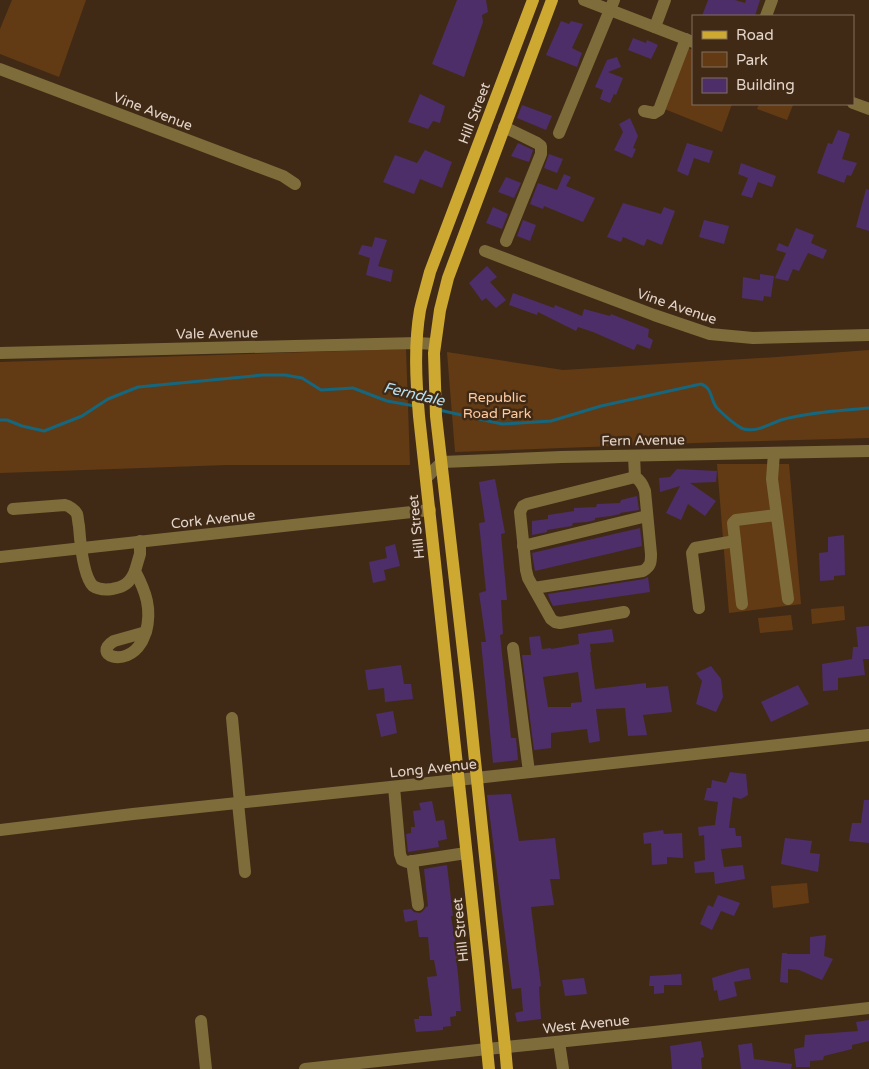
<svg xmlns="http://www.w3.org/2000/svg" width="869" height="1069" font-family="'Varela Round',sans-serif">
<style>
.green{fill:#623b14}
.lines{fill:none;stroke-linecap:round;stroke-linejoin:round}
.stream{stroke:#16667e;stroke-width:3}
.building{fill:#4d2e68;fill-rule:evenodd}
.minor{stroke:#7e6d3a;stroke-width:12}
.major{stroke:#cda931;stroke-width:12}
.labels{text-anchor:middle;stroke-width:5;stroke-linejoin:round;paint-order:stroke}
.street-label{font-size:14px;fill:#e4d5ca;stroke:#402a16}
.park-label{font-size:14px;fill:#fecca2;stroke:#402a16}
.water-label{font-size:15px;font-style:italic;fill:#b4e1f3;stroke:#402a16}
</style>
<rect width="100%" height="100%" fill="#402a16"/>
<!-- green -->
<g class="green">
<path d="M12 0H86L59 77 0 54V29Z"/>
<path d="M685 47 693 50V104H732L722 132 662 108Z"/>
<path d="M759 104H789L793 105 787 120 757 109Z"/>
<path d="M406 349 410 465H227L0 473V362Z"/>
<path d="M869 350V438L723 442 455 452 447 352 563 370 777 357Z"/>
<path d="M717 464H789L801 604 729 613Z"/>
<path d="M844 606 845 620 812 624 811 609Z"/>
<path d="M791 615 793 630 760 633 758 618Z"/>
<path d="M807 883 809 903 773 908 771 886Z"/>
</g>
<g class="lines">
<!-- stream -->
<g class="stream">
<path d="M439 410 502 424 551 421 601 406 701 384C713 388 710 400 717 408 724 415 733 423 741 428 755 434 769 424 781 420 810 412 840 411 869 408"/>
<path d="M0 420H7L22 426 44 431 82 416 108 399 138 387 263 375H285L302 378 321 390 353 388 387 401 415 406"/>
</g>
</g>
<!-- building -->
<g class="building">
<path d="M457 0H486L488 12 482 15 483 22 464 77 432 64Z"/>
<path d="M708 0H735L745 3 746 0H760L755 16H702Z"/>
<path d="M561 21 569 24 571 21 583 24 572 48 582 53 577 67 546 55Z"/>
<path d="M633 38 646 43 647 40 658 45 651 59 628 50Z"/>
<path d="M617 57 621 67 608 72 623 78 616 95 614 94 610 103 600 99 603 90 595 87 607 60Z"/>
<path d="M420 94 445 106 440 123 433 121 428 129 408 122Z"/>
<path d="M522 105 552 116 546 130 517 118Z"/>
<path d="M630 118 638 136 633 148 636 149 632 158 614 150 623 132 619 124Z"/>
<path d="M838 130 850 134 842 159 857 163 851 176 847 175 844 183 817 173 828 143 832 144Z"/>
<path d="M518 143 533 150 529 162 511 156Z"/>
<path d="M687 143 713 151 709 163 694 158 688 176 677 171Z"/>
<path d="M425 150 452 162 442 188 420 179 414 194 383 182 395 155 417 163Z"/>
<path d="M549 154 563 159 557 173 544 168Z"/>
<path d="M741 163 776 176 772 187 758 182 752 198 741 195 748 178 738 174Z"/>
<path d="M564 174 571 177 566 186 595 198 583 222 544 206 543 209 530 204 538 183 557 190Z"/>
<path d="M506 177 521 183 514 198 498 192Z"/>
<path d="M866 189 869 190V231L856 227Z"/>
<path d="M623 203 661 214 664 207 675 211 662 245 647 239 644 246 623 237 621 242 607 237Z"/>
<path d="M493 207 508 214 502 229 486 223Z"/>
<path d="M523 220 536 225 530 241 517 236Z"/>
<path d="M704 220 729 226 724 244 699 237Z"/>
<path d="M796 228 814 235 811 243 827 250 823 259 808 253 799 271 793 269 788 281 775 278 786 253 776 250 779 243 788 247Z"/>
<path d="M375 237 387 240 378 266 393 270 391 282 366 275 370 258 358 254 362 245 372 247Z"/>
<path d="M487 266 497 277 490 282 506 300 496 308 486 298 482 301 469 283Z"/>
<path d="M760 274 774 276 771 297 764 296 763 301 742 298 743 277 760 280Z"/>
<path d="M513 293 554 308 555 305 582 316 584 309 610 316 611 314 649 329 648 337 653 340 650 349 637 344 634 350 593 332 578 327 576 331 538 312 537 315 509 305Z"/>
<path d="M677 469 717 471 716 482 690 483 716 501 705 516 688 504 681 520 666 513 680 486 660 492 659 478 670 477Z"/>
<path d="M495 479 505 533 501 534 507 600H501L503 634 500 635 511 738H516L518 760 493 763 481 642H486L479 593 486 591 479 523 485 522 479 482Z"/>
<path d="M637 496 639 510 620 513V514L611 516 595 518V520L587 522 573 523 572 526 547 530V532L532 535V521L548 519V515L574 511V508L596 507 597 504 620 503 621 500Z"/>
<path d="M640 528 642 546 535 571 532 553Z"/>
<path d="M844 535 845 575 834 576V580L820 581 819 553 828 552V537Z"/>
<path d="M395 544 400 566 384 570 386 580 373 583 369 562 387 558 385 547Z"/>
<path d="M648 577 650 592 553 606 550 600 548 594 644 579Z"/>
<path d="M869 626V659H863L865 675 838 678V690L823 691 822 664 852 659 853 647H858L856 627Z"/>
<path d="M612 629 614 642 590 644 591 652H590L595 689 646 683V688L668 686 672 712 643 715 647 735 628 736 625 708 596 709 600 741 589 743 587 729 551 733V748L534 750 522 655H531L529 637 540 636 542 649 551 648V649L579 644 578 634ZM578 672 582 702 571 703V707H548L543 677Z"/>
<path d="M401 665 404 684H411L413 699 385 702 384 688 368 690 365 670Z"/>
<path d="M711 666 721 679 723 697 716 712 696 704 702 681 696 673Z"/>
<path d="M798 685 809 704 771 722 761 702Z"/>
<path d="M393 711 397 733 381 737 376 714Z"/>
<path d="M730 772 746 774 748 795 741 799 733 797 729 828H735L736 836H741L742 847 721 849 724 867 743 865 745 879 715 884 714 872 695 873 694 862 705 860 704 835 699 836 698 827 715 825 718 802 704 800 707 788H711L712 780 726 783Z"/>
<path d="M511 794 519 841 555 838 560 879H550L554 905 531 907 541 986 539 987 541 1019 517 1022 515 1013 523 1011 521 988 512 989 487 795Z"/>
<path d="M864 800H869V843L849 841 852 823H861Z"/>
<path d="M432 801 436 821 444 820 447 839 438 841 439 847 408 852 406 834 411 833V827H415L413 811 421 810 419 803Z"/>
<path d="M663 830 664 834 682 833 683 858 667 857V864L652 865 651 843 644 844 643 833Z"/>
<path d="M785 838 812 841 810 853 820 854 818 872 781 864Z"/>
<path d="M447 865 453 916H451L458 958H456L458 974 461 1011H456V1016L450 1017 451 1026 443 1027V1030L416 1032 414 1019H419V1016H432L427 977 437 976 434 960H430L428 937H419L417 920 405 922 403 910 411 909 414 912 420 913 423 911 426 907 428 906 424 869Z"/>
<path d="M718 895 740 903 734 916 721 911 712 930 700 924 708 905 713 907Z"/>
<path d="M826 935 824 956 833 959 822 980 799 970 788 969V983L780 982 782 953H787V954H810V937Z"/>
<path d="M749 968 751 979 734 982 737 996 719 1001 717 990 714 991 712 978 741 969Z"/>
<path d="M681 974 682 985H664V993L654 994V986H649L650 976Z"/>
<path d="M584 978 587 994 565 996 562 980Z"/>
<path d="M869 1020V1041L852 1045V1049L824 1056 823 1060 810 1061V1067H796L794 1049 804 1047 805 1035 858 1031 856 1022Z"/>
<path d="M701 1041 704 1057 701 1058 702 1069H672L670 1046Z"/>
<path d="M752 1043 754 1059 792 1064 791 1069H741L738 1045Z"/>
</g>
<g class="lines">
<!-- minor -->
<g class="minor">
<path d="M584 0 693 42"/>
<path d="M766 16 772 0"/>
<path d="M655 27 665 0"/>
<path d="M0 69 283 176 295 184"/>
<path d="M853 103 869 109"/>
<path d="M644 111 654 113 659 110 686 39"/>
<path d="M504 127 537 143 541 146V154L506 241"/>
<path d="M559 133 614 0"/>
<path d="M485 251 654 315 710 334 753 338 869 335"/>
<path d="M0 353 417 343 435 344"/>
<path d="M774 453 772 479 788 599"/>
<path d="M426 478 442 462 561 457 869 451"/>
<path d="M13 509 65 505C69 506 75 510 77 514 78 517 78 522 79 526 80 540 83 576 93 586 99 590 105 590 112 589 124 587 130 583 135 571"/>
<path d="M140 541V554L135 571C146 592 152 609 146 632L114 641C91 655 126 668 141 643 143 640 144 636 146 632"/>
<path d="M523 546 647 516"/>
<path d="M0 557 430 510"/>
<path d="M534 588 643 571C651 566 651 562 651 554L645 491C643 485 640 480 635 477L634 456"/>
<path d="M742 604 733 523 736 520 776 515"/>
<path d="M699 608 692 553 695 548 735 541"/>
<path d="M624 612 560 623 555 622 551 619 528 578 526 570 520 512 523 506 527 504 635 477"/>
<path d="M513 648 529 772"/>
<path d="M232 718 240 803"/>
<path d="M394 787 400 854 402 860 407 862 466 853"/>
<path d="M238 803 245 872"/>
<path d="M0 830 133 814 476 778 869 735"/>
<path d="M412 861 418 905"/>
<path d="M201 1021 206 1069"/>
<path d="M559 1042 563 1069"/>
<path d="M305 1069 487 1049 654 1032 869 1008"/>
</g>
<!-- major -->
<g class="major">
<path d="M489 1069 478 958 419 416C416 381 414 345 420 310 423 297 427 284 430 272L533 0"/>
<path d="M507 1069 505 1047 468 694 436 416 434 353 440 310 448 278 552 0"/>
</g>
</g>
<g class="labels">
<!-- street labels -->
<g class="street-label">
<text transform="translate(153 111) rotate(21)" y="5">Vine Avenue</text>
<text transform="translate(474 113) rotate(-69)" y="5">Hill Street</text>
<text transform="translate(677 306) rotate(19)" y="5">Vine Avenue</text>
<text transform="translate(217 333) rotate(-1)" y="5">Vale Avenue</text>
<text transform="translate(643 440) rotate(-1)" y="5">Fern Avenue</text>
<text transform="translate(213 519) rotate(-6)" y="5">Cork Avenue</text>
<text transform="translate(416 527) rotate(-96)" y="5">Hill Street</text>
<text transform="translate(433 768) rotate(-6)" y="5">Long Avenue</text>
<text transform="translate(460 930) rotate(-96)" y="5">Hill Street</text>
<text transform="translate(586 1024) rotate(-6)" y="5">West Avenue</text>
</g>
<!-- park labels -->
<g class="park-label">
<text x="497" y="402">Republic<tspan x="497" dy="16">Road Park</tspan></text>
</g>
<!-- water labels -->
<g class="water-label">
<text transform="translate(414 394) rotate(13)" y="5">Ferndale</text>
</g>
</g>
<!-- legend -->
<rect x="692" y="15" width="162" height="90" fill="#402a16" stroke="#826e5e"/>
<rect x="702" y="31" width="25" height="8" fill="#cda931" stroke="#826e5e"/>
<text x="736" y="40" font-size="15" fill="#e4d5ca">Road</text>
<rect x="702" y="52" width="25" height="15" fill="#623b14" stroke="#826e5e"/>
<text x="736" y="65" font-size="15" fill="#e4d5ca">Park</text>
<rect x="702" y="78" width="25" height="15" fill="#4d2e68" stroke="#826e5e"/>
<text x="736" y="90" font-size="15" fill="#e4d5ca">Building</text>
</svg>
